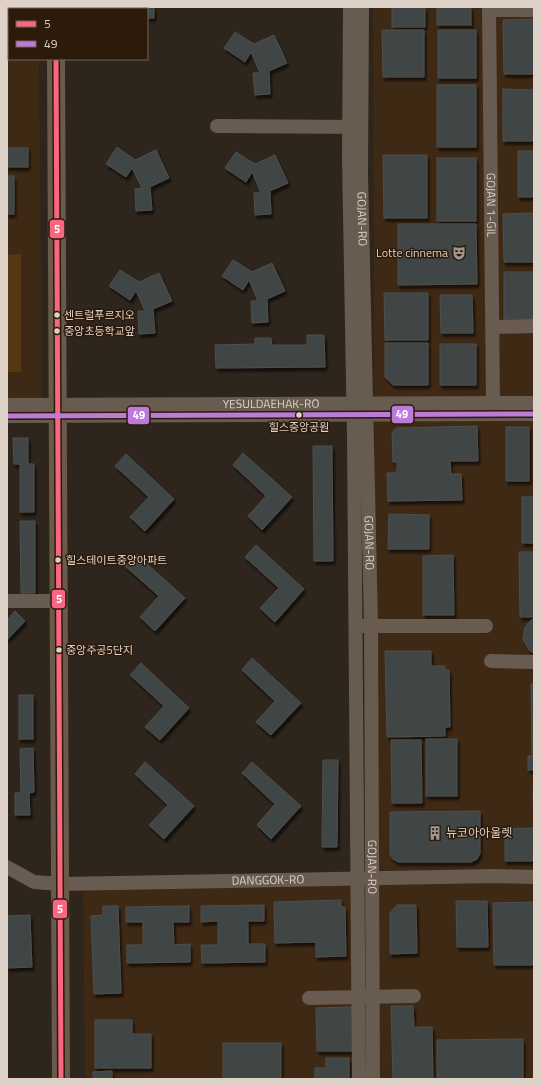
<svg xmlns="http://www.w3.org/2000/svg" width="541" height="1086" font-family="'Titillium Web','Noto Sans KR',sans-serif">
<style>
.built{fill:#3e2915}
.green{fill:#573612}
.building{fill:#3f4445;stroke:#504f4d;filter:url(#shadow)}
.lines{fill:none;stroke-linecap:round;stroke-linejoin:round}
.minor{stroke:#685b4f;stroke-width:14}
.major{stroke:#6a5a4b;stroke-width:18}
.bus-1-casing{stroke:#2c1b0b;stroke-width:8}
.bus-2-casing{stroke:#2c1b0b;stroke-width:8}
.bus-1{stroke:#fa6682;stroke-width:5}
.bus-2{stroke:#bd7bd9;stroke-width:5}
.bus-dot{fill:#ded2c8;stroke:#2c1b0b;stroke-width:1.5}
.labels{text-anchor:middle;stroke-width:3;stroke-linejoin:round;paint-order:stroke}
.bus-label{font-size:11px;fill:#ded2c8;stroke:#2c1b0b;text-anchor:start}
.street-label{font-size:12px;fill:#ded2c8;stroke:#2c1b0b}
.poi-label{font-size:12px;fill:#ded2c8;stroke:#2c1b0b;text-anchor:end}
.line-badge{stroke:#2c1b0b;stroke-width:1.5}
.badge-label{font-size:11px;text-anchor:middle;font-weight:bold;fill:#fff}
</style>
<defs>
<filter id="shadow"><feDropShadow dx="2" dy="3.5" stdDeviation="1" flood-color="#0009"/></filter>
</defs>
<rect width="100%" height="100%" fill="#2e251c"/>
<!-- built -->
<g class="built">
<path d="M7 7H39V9H9V59H39L42 398H7Z"/>
<path d="M373 7H534V1079H85L83 885 376 884Z"/>
</g>
<!-- green -->
<path class="green" d="M21 254V372H7V255Z"/>
<!-- building -->
<g class="building">
<path d="M138 7H154V18H147V9H138Z"/>
<rect x="392" y="7" width="33" height="20"/>
<rect x="437" y="7" width="34" height="18"/>
<path d="M534 19V74H504L503 20Z"/>
<path d="M382 30H424V77H383Z"/>
<rect x="438" y="30" width="38" height="48"/>
<path d="M235 32 254 44 274 35 287 63 269 71 270 94 255 95 253 73H260L251 52 245 62 224 48Z"/>
<rect x="437" y="85" width="39" height="62"/>
<path d="M503 89 534 90V141H503Z"/>
<path d="M117 147 135 160 156 150 169 178 150 187 152 210 136 211 135 189 142 188 132 168 126 177 106 164Z"/>
<rect x="7" y="148" width="21" height="19"/>
<rect x="518" y="151" width="16" height="46"/>
<path d="M236 152 255 164 275 155 288 183 270 191 271 214 255 215 254 193H261L252 172 246 182 225 168Z"/>
<path d="M383 155H427V218H384Z"/>
<rect x="437" y="158" width="39" height="63"/>
<rect x="7" y="176" width="7" height="38"/>
<path d="M534 213V262H504L503 214Z"/>
<path d="M398 224H476L477 284 398 285Z"/>
<path d="M233 260 252 272 272 263 285 291 267 299 268 322 252 323 251 301H258L249 280 243 290 222 276Z"/>
<path d="M120 270 139 282 159 273 172 301 153 309 155 333 139 334 138 311H145L136 291 130 300 109 286Z"/>
<rect x="504" y="272" width="30" height="47"/>
<path d="M384 293H428V340H385Z"/>
<path d="M440 295H472L473 333H441Z"/>
<path d="M307 335H324L325 367 216 368 215 345 255 344V338H271L272 345H307Z"/>
<path d="M385 343H428V385H393L385 377Z"/>
<rect x="440" y="344" width="36" height="41"/>
<path d="M477 426 478 461H450L451 474H461L462 500 388 501 387 473H397V462H393L392 433 396 428Z"/>
<rect x="506" y="427" width="23" height="54"/>
<path d="M13 438H28V464H34V512H20V464H14Z"/>
<path d="M313 446H332L333 561H314Z"/>
<path d="M243 453 292 497 262 530 248 516 266 496 233 465Z"/>
<path d="M126 454 174 499 145 531 130 517 149 497 115 466Z"/>
<rect x="522" y="497" width="12" height="46"/>
<path d="M389 514 429 515V549H388Z"/>
<path d="M20 521H35V593H21Z"/>
<path d="M256 545 304 589 275 622 260 608 279 588 245 557Z"/>
<path d="M519 552H534V617H520Z"/>
<path d="M136 554 185 598 155 631 140 617 159 596 125 566Z"/>
<path d="M453 555 454 615H423V556Z"/>
<path d="M15 611 25 621 7 640V620Z"/>
<path d="M533 619H534V653L529 650 523 639 525 627 529 622Z"/>
<path d="M385 651H431V666H445V670H449L450 727H445V736L387 737Z"/>
<path d="M252 658 301 703 271 735 256 722 275 701 242 670Z"/>
<path d="M141 663 189 708 160 740 145 727 164 706 130 675Z"/>
<path d="M531 684H534V770H528V756H532Z"/>
<rect x="19" y="695" width="14" height="44"/>
<rect x="426" y="739" width="31" height="57"/>
<path d="M391 740H421L422 803H392Z"/>
<path d="M33 748 34 792 29 793 30 815H15V793H21L20 749Z"/>
<path d="M323 760H338L337 847H322Z"/>
<path d="M145 762 194 806 164 839 149 825 168 805 135 774Z"/>
<path d="M252 762 301 806 271 839 257 825 275 804 242 773Z"/>
<path d="M533 790H534V861H505V829L534 828Z"/>
<path d="M480 811V854L477 859 471 862H398L393 859 390 854V812Z"/>
<path d="M341 900V907H345L346 956 316 957V942L275 943 274 902Z"/>
<path d="M456 901H487L488 947H457Z"/>
<path d="M534 902V965H494L493 903Z"/>
<path d="M264 905V921H248V944H265V962L202 963 201 945H218V921L201 922V906Z"/>
<path d="M397 905H416L417 953 390 954V913Z"/>
<path d="M103 906H118L121 993 94 994 91 916 103 915Z"/>
<path d="M189 906V922H173L174 945 190 944V962L127 963V945H143V922H126V907Z"/>
<path d="M30 915 32 967 7 968V916Z"/>
<path d="M391 1006H413L414 1027H432L433 1079H393Z"/>
<path d="M352 1007 353 1051H317L316 1008Z"/>
<path d="M95 1020H132V1034H151V1068H95Z"/>
<path d="M523 1039V1079H437V1040Z"/>
<rect x="223" y="1043" width="58" height="36"/>
<path d="M326 1058H349V1079H315V1068H326Z"/>
<path d="M112 1071V1079H93V1072Z"/>
</g>
<g class="lines">
<!-- minor -->
<g class="minor">
<path d="M350 7 349 159 354 437 359 1079"/>
<path id="s1" d="M362 7 361 174 371 626 373 1079"/>
<path id="s2" d="M489 7 493 403"/>
<path d="M489 10H534"/>
<path d="M217 126 359 127"/>
<path d="M493 327 534 326"/>
<path id="s3" d="M7 405 534 403"/>
<path d="M7 416 534 414"/>
<path d="M7 601H58"/>
<path d="M362 626H486"/>
<path d="M491 661 534 662"/>
<path id="s4" d="M7 867 34 882 60 884 493 876 534 877"/>
<path d="M309 998 414 996"/>
</g>
<!-- major -->
<g class="major">
<path d="M55 7V9"/>
<path d="M56 59 61 1079"/>
</g>
<defs>
<path id="bus-1" d="M56 59 61 1079"/>
<path id="bus-2" d="M7 416 534 414"/>
</defs>
<!-- bus-1 casing -->
<use href="#bus-1" class="bus-1-casing"/>
<!-- bus-2 casing -->
<use href="#bus-2" class="bus-2-casing"/>
<!-- bus-1 -->
<use href="#bus-1" class="bus-1"/>
<!-- bus-2 -->
<use href="#bus-2" class="bus-2"/>
</g>
<!-- icons -->
<defs>
<symbol id="theatre-bare" viewBox="-9 -9 18 18"><path d="M-5-5.5Q0-4 5-5.5V0Q5 5 0 6Q-5 5-5 0ZM-3.3-2.5H-1v1.5H-3.3ZM1-2.5H3.3v1.5H1ZM-2.8 1Q0 5.5 2.8 1Z" fill="#a0958c" stroke="#2c1b0b" stroke-width="2.5" paint-order="stroke"/></symbol>
<symbol id="building-bare" viewBox="-9 -9 18 18"><path d="M-4-6H4V6H1V3H-1V6H-4ZM-2.5-4.3h1.7v1.8h-1.7ZM.8-4.3h1.7v1.8H.8ZM-2.5-1h1.7V.8h-1.7ZM.8-1h1.7V.8H.8Z" fill="#a0958c" stroke="#2c1b0b" stroke-width="2.5" paint-order="stroke"/></symbol>
</defs>
<g fill-rule="evenodd">
<use href="#theatre-bare" x="449" y="243" width="20" height="20"/>
<use href="#building-bare" x="425" y="823" width="20" height="20"/>
</g>
<!-- markers -->
<g class="bus-dot">
<circle cx="57" cy="315" r="3.5"/>
<circle cx="57" cy="331" r="3.5"/>
<circle cx="299" cy="415" r="3.5"/>
<circle cx="58" cy="560" r="3.5"/>
<circle cx="59" cy="650" r="3.5"/>
</g>
<g class="labels">
<!-- bus labels -->
<g class="bus-label">
<text x="64" y="319">센트럴푸르지오</text>
<text x="64" y="335">중앙초등학교앞</text>
<text x="299" y="431" text-anchor="middle">힐스중앙공원</text>
<text x="66" y="564">힐스테이트중앙아파트</text>
<text x="66" y="654">중앙주공5단지</text>
</g>
<!-- street labels -->
<g class="street-label">
<text dy="4" stroke="none"><textPath href="#s2" startOffset="198">GOJAN 1-GIL</textPath></text>
<text dy="4" stroke="none"><textPath href="#s1" startOffset="212">GOJAN-RO</textPath></text>
<text dy="4" stroke="none"><textPath href="#s3" startOffset="264">YESULDAEHAK-RO</textPath></text>
<text dy="4" stroke="none"><textPath href="#s1" startOffset="536">GOJAN-RO</textPath></text>
<text dy="4" stroke="none"><textPath href="#s1" startOffset="860">GOJAN-RO</textPath></text>
<text dy="4" stroke="none"><textPath href="#s4" startOffset="265">DANGGOK-RO</textPath></text>
</g>
<!-- poi labels -->
<g class="poi-label">
<text x="448" y="257">Lotte cinnema</text>
<text x="446" y="837" text-anchor="start">뉴코아아울렛</text>
</g>
</g>
<g class="line-badge">
<rect x="49" y="219" width="16" height="20" rx="4" fill="#fa6682"/>
<rect x="391" y="405" width="23" height="19" rx="4" fill="#bd7bd9"/>
<rect x="127" y="406" width="23" height="19" rx="4" fill="#bd7bd9"/>
<rect x="51" y="589" width="15" height="20" rx="4" fill="#fa6682"/>
<rect x="52" y="899" width="16" height="20" rx="4" fill="#fa6682"/>
</g>
<g class="badge-label">
<text x="57" y="233">5</text>
<text x="402" y="418">49</text>
<text x="139" y="419">49</text>
<text x="59" y="603">5</text>
<text x="60" y="913">5</text>
</g>
<!-- border -->
<rect width="541" height="1086" fill="none" stroke="#ded2c8" stroke-width="16"/>
<!-- legend -->
<rect x="8" y="8" width="140" height="52" fill="#2c1b0b" stroke="#736457"/>
<rect x="16" y="21" width="20" height="6" fill="#fa6682" stroke="#736457"/>
<text x="44" y="28" font-size="12" fill="#ded2c8">5</text>
<rect x="16" y="41" width="20" height="6" fill="#bd7bd9" stroke="#736457"/>
<text x="44" y="48" font-size="12" fill="#ded2c8">49</text>
</svg>
